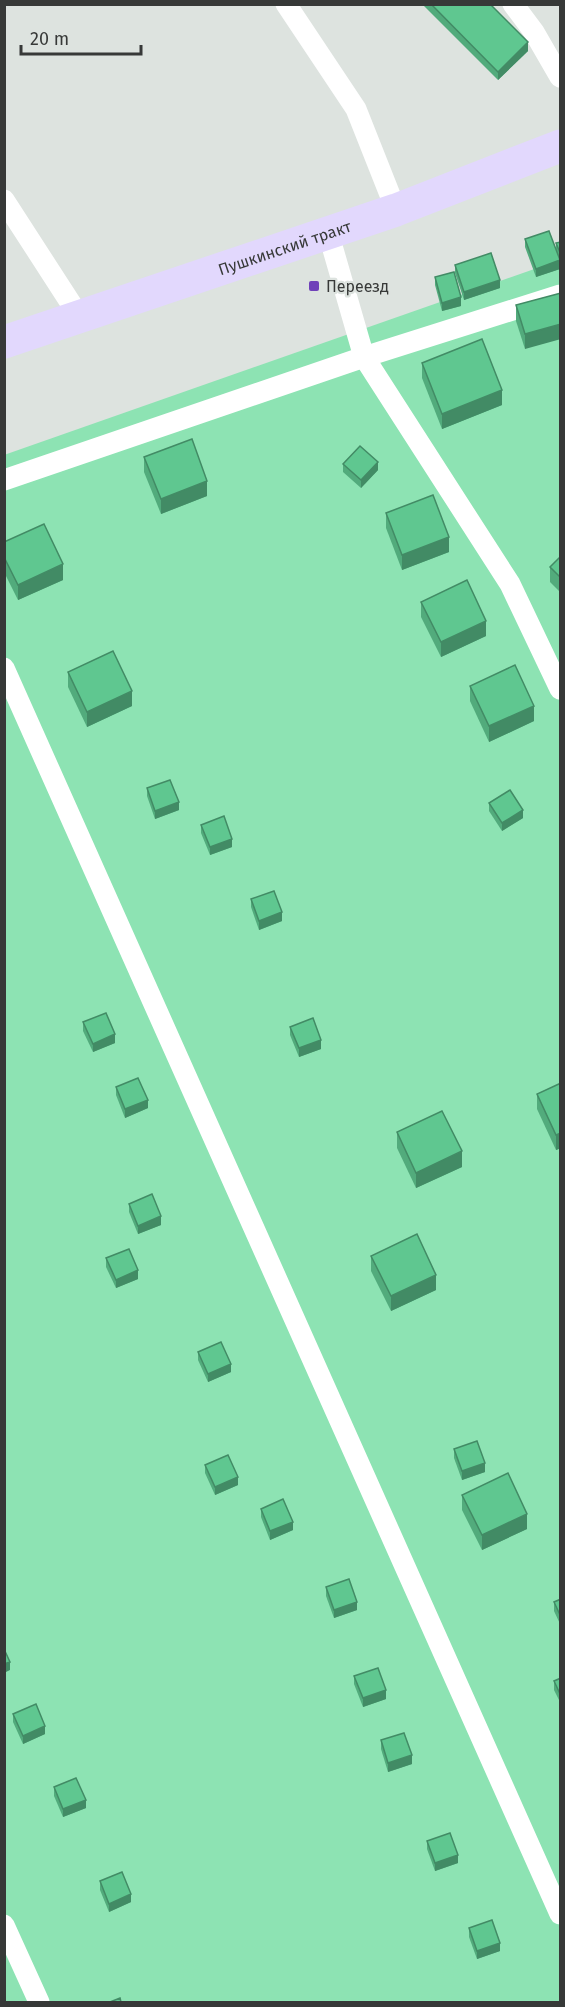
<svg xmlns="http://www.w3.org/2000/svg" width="565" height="2007" font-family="'Fira Sans',sans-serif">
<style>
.green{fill:#8de3b3}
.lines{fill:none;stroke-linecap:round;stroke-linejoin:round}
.lane{stroke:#fff;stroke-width:21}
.primary{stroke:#e2d8fd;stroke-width:33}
.wall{fill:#52ab7c}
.shaded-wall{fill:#428b65}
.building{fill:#5fc790;stroke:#428b65;stroke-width:1.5}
.poi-dot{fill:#6f41b9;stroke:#dde3df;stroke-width:2}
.labels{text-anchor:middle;stroke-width:4.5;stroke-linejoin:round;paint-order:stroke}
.street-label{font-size:16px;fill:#373938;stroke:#dde3df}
.poi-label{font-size:16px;fill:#373938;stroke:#dde3df;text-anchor:start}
</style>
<rect width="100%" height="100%" fill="#dde3df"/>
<!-- green -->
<path class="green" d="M560 260V2002H5L4 455Z"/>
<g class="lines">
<!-- lane -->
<g class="lane">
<path d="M286 4 356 109 396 210"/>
<path d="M513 4 534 32 560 77"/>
<path d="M4 200 79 316"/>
<path d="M328 232 364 357 510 584 560 689"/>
<path d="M4 480 364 357 560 295"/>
<path d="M4 668 560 1914"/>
<path d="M4 1925 39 2002"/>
</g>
<!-- primary -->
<path class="primary" id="s1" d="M4 342 396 210 560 146"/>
</g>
<!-- wall -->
<g class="wall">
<path d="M422 4H490L528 51 498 80Z"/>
<path d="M525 239 556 251V243L561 242 560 269 536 277 525 247Z"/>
<path d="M455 265 500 288 464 300 455 273Z"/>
<path d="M435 277 461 306 442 311 435 285Z"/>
<path d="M561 293 525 349 516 321V305Z"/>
<path d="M422 363 502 405 442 429 422 378Z"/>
<path d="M144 457 207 496 161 514 144 472Z"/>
<path d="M343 464 378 470 361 488 343 472Z"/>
<path d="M386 513 449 552 402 570 386 528Z"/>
<path d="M4 542 63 580 18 600 4 572Z"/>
<path d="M561 556V593L550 582V567Z"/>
<path d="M421 602 486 636 441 657 421 617Z"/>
<path d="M68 672 132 706 87 727 68 687Z"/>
<path d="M470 686 534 721 489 742 470 701Z"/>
<path d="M147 788 179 810 155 819 147 796Z"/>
<path d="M489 803 523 818 502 831 489 811Z"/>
<path d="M201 825 232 847 210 855 201 833Z"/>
<path d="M251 899 282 921 259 930 251 907Z"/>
<path d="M83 1022 115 1043 93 1052 83 1031Z"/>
<path d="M290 1027 321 1049 299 1057 290 1035Z"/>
<path d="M561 1083V1148L556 1150 537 1109V1094Z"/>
<path d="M116 1087 148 1108 125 1118 116 1095Z"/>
<path d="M397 1132 462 1167 416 1188 397 1148Z"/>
<path d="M129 1204 161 1225 138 1234 129 1212Z"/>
<path d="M371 1256 436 1290 391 1311 371 1271Z"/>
<path d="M106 1258 138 1279 116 1288 106 1267Z"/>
<path d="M198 1352 231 1372 208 1382 198 1360Z"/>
<path d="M454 1449 485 1472 462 1480 454 1458Z"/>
<path d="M205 1465 238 1485 215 1495 205 1473Z"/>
<path d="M462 1495 527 1529 482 1550 462 1510Z"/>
<path d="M261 1509 293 1530 270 1540 261 1517Z"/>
<path d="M326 1587 357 1610 334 1618 326 1596Z"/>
<path d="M561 1599V1626L554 1611V1602Z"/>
<path d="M354 1676 386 1699 363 1707 354 1684Z"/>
<path d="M561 1678V1704L554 1690V1681Z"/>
<path d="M13 1714 45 1734 23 1744 13 1722Z"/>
<path d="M381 1740 412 1764 388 1772 381 1749Z"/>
<path d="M54 1787 86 1808 63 1817 54 1796Z"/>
<path d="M427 1841 458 1863 435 1871 427 1849Z"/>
<path d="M100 1881 131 1902 109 1912 100 1890Z"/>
<path d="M469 1928 500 1951 477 1959 469 1937Z"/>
</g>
<!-- shaded-wall -->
<g class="shaded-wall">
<path d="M528 42V51L498 80V72Z"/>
<path d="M560 260V269L536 277V269Z"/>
<path d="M500 280V288L464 300V292Z"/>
<path d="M461 297V306L442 311V303Z"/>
<path d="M561 324V339L525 349V334Z"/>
<path d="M502 390V405L442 429V414Z"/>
<path d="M378 462V470L361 488V480Z"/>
<path d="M207 481V496L161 514V499Z"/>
<path d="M449 537V552L402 570V555Z"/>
<path d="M63 564V580L18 600V585Z"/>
<path d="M486 621V636L441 657V642Z"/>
<path d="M132 691V706L87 727V712Z"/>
<path d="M534 706V721L489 742V726Z"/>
<path d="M179 802V810L155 819V811Z"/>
<path d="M523 810V818L502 831V823Z"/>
<path d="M232 839V847L210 855V847Z"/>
<path d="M282 912V921L259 930V921Z"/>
<path d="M115 1034V1043L93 1052V1044Z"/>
<path d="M321 1040V1049L299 1057V1048Z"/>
<path d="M148 1100V1108L125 1118V1109Z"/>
<path d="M561 1133V1148L556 1150V1135Z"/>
<path d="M462 1151V1167L416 1188V1173Z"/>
<path d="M161 1216V1225L138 1234V1226Z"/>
<path d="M138 1270V1279L116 1288V1280Z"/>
<path d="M436 1275V1290L391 1311V1296Z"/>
<path d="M231 1364V1372L208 1382V1374Z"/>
<path d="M485 1463V1472L462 1480V1471Z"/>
<path d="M238 1477V1485L215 1495V1487Z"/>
<path d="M527 1514V1529L482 1550V1535Z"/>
<path d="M293 1522V1530L270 1540V1531Z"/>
<path d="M357 1602V1610L334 1618V1610Z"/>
<path d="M10 1662V1670L4 1673V1664Z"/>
<path d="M386 1690V1699L363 1707V1698Z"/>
<path d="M45 1726V1734L23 1744V1736Z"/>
<path d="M412 1755V1764L388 1772V1763Z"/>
<path d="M86 1800V1808L63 1817V1809Z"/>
<path d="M458 1855V1863L435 1871V1863Z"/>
<path d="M131 1894V1902L109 1912V1904Z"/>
<path d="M500 1943V1951L477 1959V1951Z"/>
</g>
<!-- building -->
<g class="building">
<path d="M431 4H490L528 42 498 72Z"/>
<path d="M549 231 560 260 536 269 525 239Z"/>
<path d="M561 242V255L556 243Z"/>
<path d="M491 253 500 280 464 292 455 265Z"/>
<path d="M454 272 461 297 442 303 435 277Z"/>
<path d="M561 293V324L525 334 516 305Z"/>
<path d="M482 339 502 390 442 414 422 363Z"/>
<path d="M192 439 207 481 161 499 144 457Z"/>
<path d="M360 446 378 462 361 480 343 464Z"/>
<path d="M433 495 449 537 402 555 386 513Z"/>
<path d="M44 524 63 564 18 585 4 557V542Z"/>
<path d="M561 556V578L550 567Z"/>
<path d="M467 580 486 621 441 642 421 602Z"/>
<path d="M113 651 132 691 87 712 68 672Z"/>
<path d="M515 665 534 706 489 726 470 686Z"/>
<path d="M170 780 179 802 155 811 147 788Z"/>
<path d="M510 790 523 810 502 823 489 803Z"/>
<path d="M224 816 232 839 210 847 201 825Z"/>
<path d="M274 891 282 912 259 921 251 899Z"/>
<path d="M106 1013 115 1034 93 1044 83 1022Z"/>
<path d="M313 1018 321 1040 299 1048 290 1027Z"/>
<path d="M138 1078 148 1100 125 1109 116 1087Z"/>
<path d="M561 1083V1133L556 1135 537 1094Z"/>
<path d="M442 1111 462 1151 416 1173 397 1132Z"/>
<path d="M152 1194 161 1216 138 1226 129 1204Z"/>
<path d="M417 1234 436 1275 391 1296 371 1256Z"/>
<path d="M129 1249 138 1270 116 1280 106 1258Z"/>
<path d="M221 1342 231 1364 208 1374 198 1352Z"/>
<path d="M477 1441 485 1463 462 1471 454 1449Z"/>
<path d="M228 1455 238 1477 215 1487 205 1465Z"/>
<path d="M508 1473 527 1514 482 1535 462 1495Z"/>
<path d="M283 1499 293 1522 270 1531 261 1509Z"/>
<path d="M349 1579 357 1602 334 1610 326 1587Z"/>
<path d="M561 1599V1617L554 1602Z"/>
<path d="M4 1649 10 1662 4 1664Z"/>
<path d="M378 1668 386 1690 363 1698 354 1676Z"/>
<path d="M561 1678V1696L554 1681Z"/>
<path d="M36 1704 45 1726 23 1736 13 1714Z"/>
<path d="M404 1733 412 1755 388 1763 381 1740Z"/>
<path d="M76 1778 86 1800 63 1809 54 1787Z"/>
<path d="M450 1833 458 1855 435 1863 427 1841Z"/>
<path d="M122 1872 131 1894 109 1904 100 1881Z"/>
<path d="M492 1920 500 1943 477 1951 469 1928Z"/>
<path d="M120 1998 121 2002H110Z"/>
</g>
<!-- markers -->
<rect class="poi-dot" x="308" y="280" width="12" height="12" rx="3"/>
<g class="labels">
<!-- street labels -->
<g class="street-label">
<text dy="6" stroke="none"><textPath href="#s1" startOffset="296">Пушкинский тракт</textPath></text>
</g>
<!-- poi labels -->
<g class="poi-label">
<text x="326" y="292">Переезд</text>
</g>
</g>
<!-- border -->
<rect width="565" height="2007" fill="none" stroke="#373938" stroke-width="12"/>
<!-- scale -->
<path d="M21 45v9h120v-9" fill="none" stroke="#373938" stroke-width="3"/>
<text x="30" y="45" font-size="18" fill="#373938" stroke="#dde3df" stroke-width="4.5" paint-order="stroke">20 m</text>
</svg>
